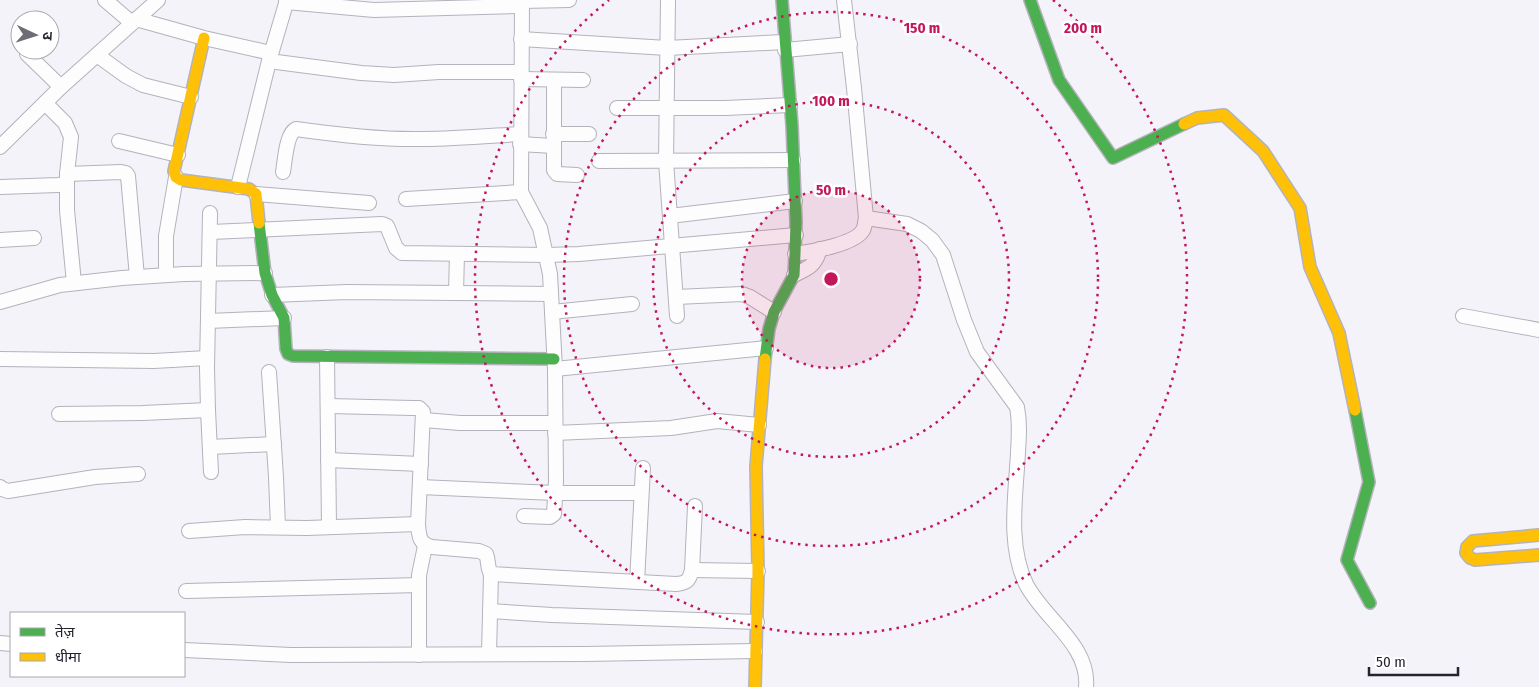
<svg xmlns="http://www.w3.org/2000/svg" width="1539" height="687" font-family="'Fira Sans Condensed','Noto Sans Devanagari',sans-serif">
<style>
.lines{fill:none;stroke-linecap:round;stroke-linejoin:round}
.street-casing{stroke:#b4b2ba;stroke-width:16}
.fast-casing{stroke:#b4b2ba;stroke-width:14}
.slow-casing{stroke:#b4b2ba;stroke-width:14}
.street{stroke:#fdfdfe;stroke-width:14}
.fast{stroke:#4caf50;stroke-width:11}
.slow{stroke:#ffc107;stroke-width:11}
.ring{fill:none;stroke:#c2185b;stroke-width:2.5;stroke-dasharray:2.5 5}
.centre{fill:#c2185b;stroke:#fff;stroke-width:2.5}
.ring-label{font-size:15px;text-anchor:middle;font-weight:bold;fill:#c2185b;stroke:#fff;stroke-width:5;stroke-linejoin:round;paint-order:stroke}
</style>
<rect width="100%" height="100%" fill="#f4f3fa"/>
<g class="lines">
<defs>
<g id="street">
<path d="M105 0 132 23"/>
<path d="M287 0 269 61 361 73 394 75 439 72H521"/>
<path d="M522 0 521 192 540 228 550 274 555 369 556 481 554 514 550 517 524 516"/>
<path d="M668 0 666 161 677 316"/>
<path d="M522 1 569 0"/>
<path d="M286 2 374 10 521 6"/>
<path d="M136 19 204 38 271 53"/>
<path d="M521 39 667 48 784 42"/>
<path d="M785 50 850 44"/>
<path d="M27 54 61 87"/>
<path d="M97 55 126 76 143 85 191 97"/>
<path d="M521 79 583 80"/>
<path d="M554 80V170L557 174 577 175"/>
<path d="M45 103 65 123 71 137 67 174V210L74 283"/>
<path d="M617 108H725L790 105"/>
<path d="M553 134H589"/>
<path d="M119 141 178 155"/>
<path d="M520 144 553 146"/>
<path d="M0 147 61 87 158 0"/>
<path d="M599 161 793 160"/>
<path d="M283 172C285 161 286 134 296 129 338 135 381 140 423 139 455 139 488 136 520 134"/>
<path d="M67 174 121 172 126 173 128 176 137 277"/>
<path d="M0 187 58 185 66 184 67 180"/>
<path d="M238 187 269 61"/>
<path d="M256 194 369 203"/>
<path d="M406 199 521 192"/>
<path d="M210 213 207 368 208 410 211 472"/>
<path d="M670 216 795 201"/>
<path d="M866 218 907 224 921 231 932 240 943 255 964 320 977 352 1017 407C1020 422 1019 437 1018 452 1016 495 1007 544 1026 584 1043 618 1090 645 1086 687"/>
<path d="M211 232 382 224 387 226 396 248 402 253 547 255 579 254 796 235"/>
<path d="M0 240 34 238"/>
<path d="M795 254C810 252 856 244 863 230 865 227 865 221 866 218L854 88 844 0"/>
<path d="M166 275V236L176 177"/>
<path d="M794 275C809 268 815 266 820 249"/>
<path d="M456 293 457 254"/>
<path d="M272 295 347 292 551 294"/>
<path d="M676 297 742 294 750 297 774 312"/>
<path d="M0 302 60 285 122 278 184 274 265 273"/>
<path d="M552 312 632 304"/>
<path d="M1463 316 1539 330"/>
<path d="M208 321 284 318"/>
<path d="M327 357 329 527"/>
<path d="M0 359 154 361 207 358"/>
<path d="M555 369 766 348"/>
<path d="M269 372 276 477 278 527"/>
<path d="M329 406 413 408H419L423 412 418 524C419 536 419 544 432 547L479 551 486 554C489 561 487 568 491 574L676 584C688 583 689 580 692 570L695 506"/>
<path d="M59 414 143 413 208 410"/>
<path d="M424 420 460 423H555"/>
<path d="M555 433 671 428 717 421 759 425"/>
<path d="M210 447 274 444"/>
<path d="M328 460 421 464"/>
<path d="M0 487 2 489 8 491 95 477 138 474"/>
<path d="M420 487 555 493H641"/>
<path d="M189 531 245 527 307 528 418 524"/>
<path d="M692 570 758 571"/>
<path d="M637 582 643 468"/>
<path d="M186 591 419 585"/>
<path d="M490 611 552 615 757 622"/>
<path d="M0 643 11 644"/>
<path d="M184 650 291 655 585 654 755 651"/>
<path d="M489 654 491 574"/>
<path d="M419 655V575L425 546"/>
</g>
<g id="fast">
<path d="M1030 0 1059 80 1113 158 1184 124"/>
<path d="M259 223 265 273 272 295 284 318 286 349 288 354 293 356 554 359"/>
<path d="M765 359 769 329 774 312 794 275 795 254 796 222 792 125 782 0"/>
<path d="M1355 410 1369 482 1347 560 1370 603"/>
</g>
<g id="slow">
<path d="M204 38 174 171 176 177 181 180 249 189 256 194 259 223"/>
<path d="M1184 124 1197 118 1224 115 1263 151 1300 208 1310 267 1339 333 1355 410"/>
<path d="M1539 535 1473 541 1467 547 1466 553 1470 558 1475 560 1539 555"/>
<path d="M755 687 758 571 756 466 765 359"/>
</g>
</defs>
<!-- street casing -->
<use href="#street" class="street-casing"/>
<!-- fast casing -->
<use href="#fast" class="fast-casing"/>
<!-- slow casing -->
<use href="#slow" class="slow-casing"/>
<!-- street -->
<use href="#street" class="street"/>
<!-- fast -->
<use href="#fast" class="fast"/>
<!-- slow -->
<use href="#slow" class="slow"/>
</g>
<!-- distance rings -->
<circle cx="831" cy="279" r="89" fill="#c2185b" fill-opacity=".12"/>
<g class="ring">
<circle cx="831" cy="279" r="89"/>
<circle cx="831" cy="279" r="178"/>
<circle cx="831" cy="279" r="267"/>
<path d="M1053 0A356 356 0 1 1 609 0"/>
</g>
<circle cx="831" cy="279" r="8" class="centre"/>
<g class="ring-label">
<text x="1083" y="33">200 m</text>
<text x="922" y="33">150 m</text>
<text x="831" y="106">100 m</text>
<text x="831" y="195">50 m</text>
</g>
<!-- legend -->
<rect x="10" y="612" width="175" height="65" fill="#ffffff" stroke="#a8a7ab"/>
<rect x="20" y="628" width="25" height="8" fill="#4caf50" stroke="#a8a7ab"/>
<text x="55" y="637" font-size="15" fill="#26232e">तेज़</text>
<rect x="20" y="653" width="25" height="8" fill="#ffc107" stroke="#a8a7ab"/>
<text x="55" y="662" font-size="15" fill="#26232e">धीमा</text>
<!-- north arrow -->
<g transform="translate(35 35) rotate(94)"><circle r="24" fill="#ffffff" stroke="#a8a7ab"/>
<path d="M0-4L9 19L0 12L-9 19Z" fill="#6e6c75"/>
<text y="-8" font-size="14" font-weight="bold" text-anchor="middle" fill="#26232e">उ</text>
</g>
<!-- scale -->
<path d="M1369 667v8h89v-8" fill="none" stroke="#26232e" stroke-width="2.5"/>
<text x="1376" y="667" font-size="15" fill="#26232e" stroke="#ffffff" stroke-width="4" paint-order="stroke">50 m</text>
</svg>
